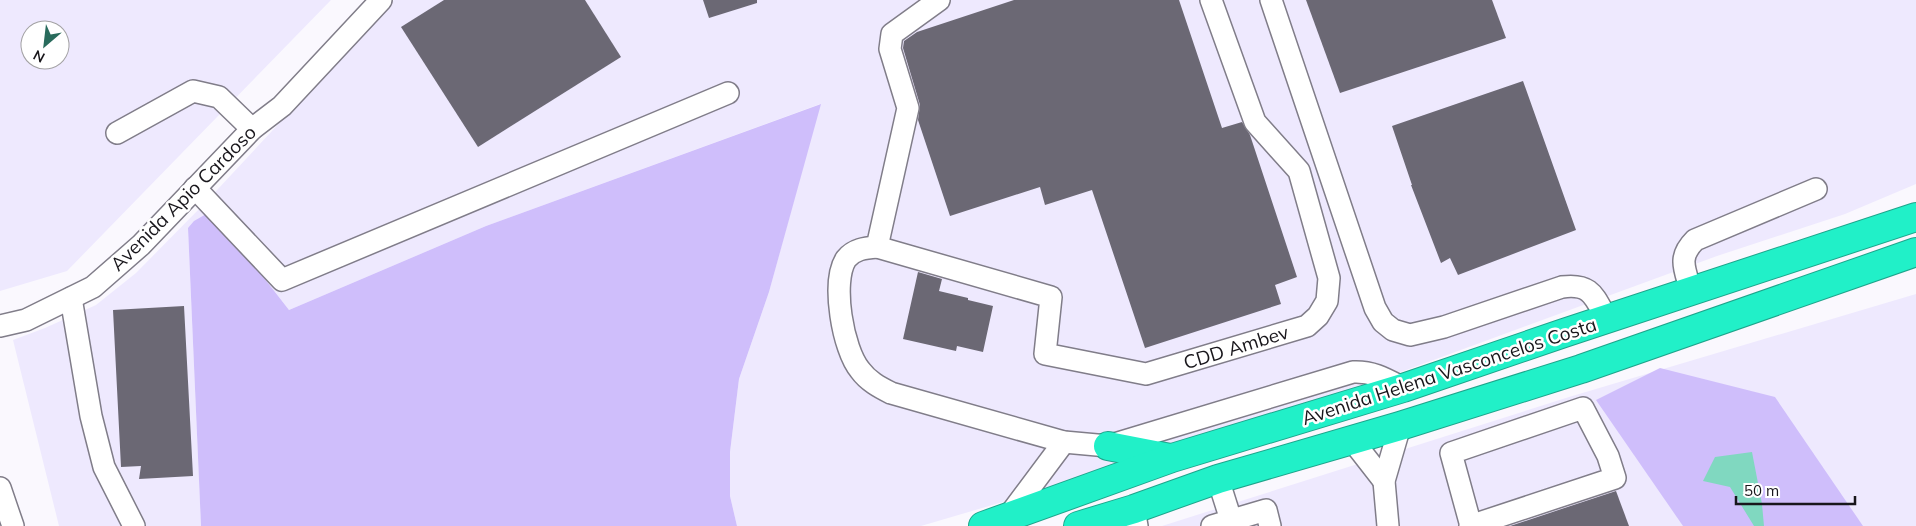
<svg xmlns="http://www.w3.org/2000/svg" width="1916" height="526" font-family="Mulish,sans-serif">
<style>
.built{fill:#eee9fe;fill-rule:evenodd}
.green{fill:#cfbefb}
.water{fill:#80d8c0}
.building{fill:#6b6874}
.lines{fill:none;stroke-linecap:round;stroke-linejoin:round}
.minor-casing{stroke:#807d89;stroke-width:24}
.highway-casing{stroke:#1ea48b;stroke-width:30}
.minor{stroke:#fff;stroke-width:21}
.highway{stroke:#21f0c8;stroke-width:28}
.labels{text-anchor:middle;stroke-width:5;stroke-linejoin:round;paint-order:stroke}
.street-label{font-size:19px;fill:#18161b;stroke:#fff}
</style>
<rect width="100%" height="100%" fill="#faf8fe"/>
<!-- built -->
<g class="built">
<path d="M0 0H331L67 271 0 291ZM30 30H60V60H30Z"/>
<path d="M394 0H1916V184L1845 214 1717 256 1390 376 1057 486 921 526H737L730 496V452L739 379 769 292 820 104 486 226 289 310 219 220 188 228 201 526H59L13 340 45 328 96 305 136 273 204 204Z"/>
<path d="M1916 294V526H1162L1569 397Z"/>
</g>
<!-- green -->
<g class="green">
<path d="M821 104 769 292 739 379 730 452V496L737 526H201L188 228 194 221 208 213 219 220 289 310 486 226Z"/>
<path d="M1660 368 1775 397 1863 526H1683L1596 400Z"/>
</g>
<!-- water -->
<path class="water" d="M1752 452 1762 504 1764 526H1754L1730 487 1703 481 1715 457Z"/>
<!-- building -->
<g class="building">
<path d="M444 0H585L621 57 478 147 401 27Z"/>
<path d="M703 0H757V3L709 18Z"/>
<path d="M1014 0H1179L1222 128 1242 122 1250 135 1297 277 1275 285 1281 304 1145 348 1092 190 1045 205 1040 187 950 216 918 120 920 105 903 48 904 41 917 32Z"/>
<path d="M1306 0H1492L1506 38 1340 93Z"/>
<path d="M1523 81 1576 230 1458 275 1450 258 1441 263 1411 185H1412L1392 126Z"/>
<path d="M918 272 942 279 939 291 968 298V300L993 306 983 352 957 346 956 351 903 339Z"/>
<path d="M184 306 193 476 139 479 141 466 121 467 113 310Z"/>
<path d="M1616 491 1629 526H1510Z"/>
</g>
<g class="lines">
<defs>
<g id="minor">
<path d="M939 0 892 34 890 49 908 108 877 247C865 248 854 249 846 259 831 282 843 350 860 370 868 381 879 387 891 393L1064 442 1108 446 1353 372C1373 371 1386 379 1403 388"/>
<path d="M1271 0 1375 308 1383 322 1393 330 1410 335 1444 327 1562 287C1592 283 1594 297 1607 319"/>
<path d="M117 133 193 91 219 97 252 129"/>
<path d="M195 188 282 280 728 93"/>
<path d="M877 247 1051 297 1045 354 1146 374 1307 326 1318 316 1327 301 1329 278 1299 171 1255 122 1211 0"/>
<path d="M1691 291C1685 269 1677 258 1695 240L1816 189"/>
<path d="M71 298 91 416 104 467 134 526"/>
<path d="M0 326 26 320 93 287 141 245 252 129 282 106 381 0"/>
<path d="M1352 440 1384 481"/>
<path d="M1218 479 1231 520"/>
<path d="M0 488 13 526"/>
<path d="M1134 509 1137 526"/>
<path d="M1008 517 1064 442"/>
<path d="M1212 526 1266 510 1270 526"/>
<path d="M1388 526 1384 481 1400 426"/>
<path d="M1470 526 1615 478 1608 456 1583 408 1451 453 1471 526"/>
</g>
<g id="highway">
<path d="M1108 446 1170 458"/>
<path d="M983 526 1172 458 1403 388 1564 333 1916 217"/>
<path d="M1078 526 1134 509 1218 479 1400 426 1581 369 1916 252"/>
</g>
</defs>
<!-- minor casing -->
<use href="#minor" class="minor-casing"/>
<!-- highway casing -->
<use href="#highway" class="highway-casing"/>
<!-- minor -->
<use href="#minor" class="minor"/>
<!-- highway -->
<use href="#highway" class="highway"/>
</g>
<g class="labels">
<!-- street labels -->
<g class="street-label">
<text transform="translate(183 198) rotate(-45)" y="7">Avenida Apio Cardoso</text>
<text transform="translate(1236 347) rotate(-17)" y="7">CDD Ambev</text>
<text transform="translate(1449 371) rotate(-18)" y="7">Avenida Helena Vasconcelos Costa</text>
</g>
</g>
<!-- north arrow -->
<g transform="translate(45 45) rotate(208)"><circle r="24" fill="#ffffff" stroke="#a3a2a4"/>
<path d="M0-4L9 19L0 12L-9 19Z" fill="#296b5c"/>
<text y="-8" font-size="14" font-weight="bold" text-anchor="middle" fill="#18161b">N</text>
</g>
<!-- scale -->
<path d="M1736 496v8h119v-8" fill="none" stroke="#18161b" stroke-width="2.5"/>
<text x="1744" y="496" font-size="15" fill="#18161b" stroke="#ffffff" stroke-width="4" paint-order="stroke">50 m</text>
</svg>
